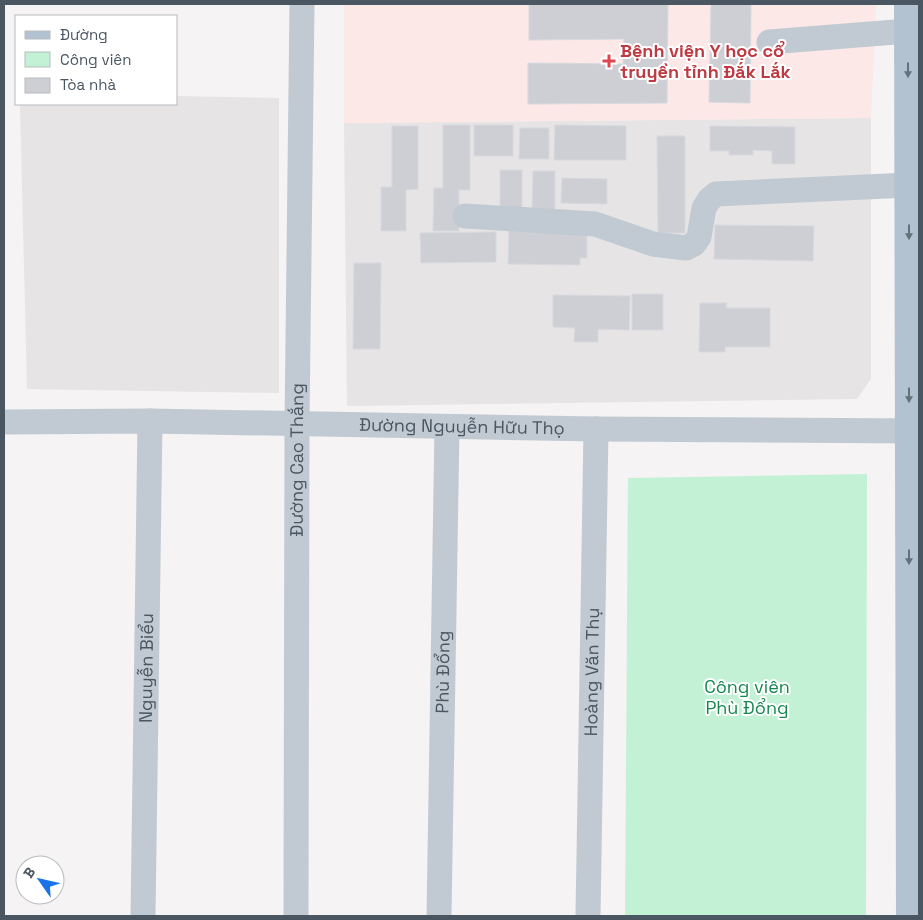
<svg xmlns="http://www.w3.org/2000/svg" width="923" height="920" font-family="'Space Grotesk',sans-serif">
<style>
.education{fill:#e6e4e5}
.medical{fill:#fce8e6}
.green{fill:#c3f1d5}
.building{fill:#cdcfd5;stroke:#d7d9de}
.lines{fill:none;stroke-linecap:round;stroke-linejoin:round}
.minor{stroke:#c1cad2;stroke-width:25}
.major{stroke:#b3c2d1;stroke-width:28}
.oneway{fill:#64717d}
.health-dot{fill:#e0444e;stroke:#fff;stroke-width:2}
.labels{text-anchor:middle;stroke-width:4;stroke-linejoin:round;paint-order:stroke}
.health-label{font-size:18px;font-weight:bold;fill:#be3a42;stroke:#fff;text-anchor:start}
.street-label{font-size:18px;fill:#4a5661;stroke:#fff}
.park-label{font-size:18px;fill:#17864f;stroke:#fff}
</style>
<rect width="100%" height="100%" fill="#f5f3f3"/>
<!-- education -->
<g class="education">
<path d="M176 96 279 98V393L27 389 20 104H176Z"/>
<path d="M871 118V379L857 399 347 406 344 123Z"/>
</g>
<!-- medical -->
<path class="medical" d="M344 4H876L871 118 344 123Z"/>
<!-- green -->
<path class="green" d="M867 474 866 916H625L628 478Z"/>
<!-- building -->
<g class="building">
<path d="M529 4H668L667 103 528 104V63L623 64 624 39 529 40Z"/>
<path d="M711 4H751L750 103 709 102Z"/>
<path d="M443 125H470V190H459V231H433L434 188H443Z"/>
<rect x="474" y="125" width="39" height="31"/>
<path d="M555 125 626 126V160H554Z"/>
<path d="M392 126H418V189L406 190V231H381V187H392Z"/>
<path d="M710 126 795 127V164H772V151L753 150V155H729V151H710Z"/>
<path d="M520 128H549V159H519Z"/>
<path d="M657 136H685V233H658Z"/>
<rect x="500" y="170" width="22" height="40"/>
<path d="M533 171H555V211L532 210Z"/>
<path d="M562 178 607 179V204L561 203Z"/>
<path d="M715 225 814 226 813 261 714 259Z"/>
<path d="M509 231H587V258H580V265L508 264Z"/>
<path d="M496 232V262L421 263 420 233Z"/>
<path d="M354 263H381L380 349H353Z"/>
<rect x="632" y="294" width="31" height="36"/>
<path d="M553 295 630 296 629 330 598 329V342H574L575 328 553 327Z"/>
<path d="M700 303H727L726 308H770V347H725V352H699Z"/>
</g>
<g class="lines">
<!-- minor -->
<g class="minor">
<path d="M769 42 908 31"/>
<path d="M465 216 595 224 653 244 686 248 694 244 699 237 704 208 709 200 716 194 909 185"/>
<path id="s1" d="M4 422 150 421 596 429 919 431"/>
<path id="s2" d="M143 916 150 421"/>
<path id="s3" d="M296 916 297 423 302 4"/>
<path id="s4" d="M439 916 447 427"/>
<path id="s5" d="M588 916 596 429"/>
</g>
<!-- major -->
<path class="major" d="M908 4 910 916"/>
</g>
<!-- one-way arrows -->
<defs><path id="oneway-solid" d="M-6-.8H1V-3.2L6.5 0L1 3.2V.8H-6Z" transform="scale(1.25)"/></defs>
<g class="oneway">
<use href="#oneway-solid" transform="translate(908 70) rotate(90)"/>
<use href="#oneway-solid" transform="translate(909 232) rotate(90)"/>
<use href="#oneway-solid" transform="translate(909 395) rotate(90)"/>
<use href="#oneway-solid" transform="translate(909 557) rotate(90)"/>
</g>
<!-- markers -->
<path class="health-dot" d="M606.5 53.5h5v5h5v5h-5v5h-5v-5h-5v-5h5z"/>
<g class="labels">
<!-- health labels -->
<g class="health-label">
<text x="620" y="57">Bệnh viện Y học cổ<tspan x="620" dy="21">truyền tỉnh Đắk Lắk</tspan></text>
</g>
<!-- street labels -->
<g class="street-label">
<text dy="6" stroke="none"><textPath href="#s1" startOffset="458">Đường Nguyễn Hữu Thọ</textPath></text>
<text dy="6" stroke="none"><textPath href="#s3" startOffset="456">Đường Cao Thắng</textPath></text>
<text dy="6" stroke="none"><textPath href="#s2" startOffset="248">Nguyễn Biểu</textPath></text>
<text dy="6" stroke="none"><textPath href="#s4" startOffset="244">Phù Đổng</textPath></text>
<text dy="6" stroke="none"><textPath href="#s5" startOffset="244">Hoàng Văn Thụ</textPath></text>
</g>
<!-- park labels -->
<g class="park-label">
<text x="747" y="693">Công viên<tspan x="747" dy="21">Phù Đổng</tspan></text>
</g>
</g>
<!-- border -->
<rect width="923" height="920" fill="none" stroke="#4a5661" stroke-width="10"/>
<!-- legend -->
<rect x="15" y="15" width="162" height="90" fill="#ffffff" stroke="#b7bbc0"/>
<rect x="25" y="31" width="25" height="8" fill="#b3c2d1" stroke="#b7bbc0"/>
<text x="60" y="40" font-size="15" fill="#4a5661">Đường</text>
<rect x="25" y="52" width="25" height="15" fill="#c3f1d5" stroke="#b7bbc0"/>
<text x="60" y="65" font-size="15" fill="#4a5661">Công viên</text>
<rect x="25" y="78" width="25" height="15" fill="#cdcfd5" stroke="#b7bbc0"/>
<text x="60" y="90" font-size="15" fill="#4a5661">Tòa nhà</text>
<!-- north arrow -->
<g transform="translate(40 880) rotate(304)"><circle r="24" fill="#ffffff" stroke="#b7bbc0"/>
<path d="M0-4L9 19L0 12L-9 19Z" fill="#1a73e8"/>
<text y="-8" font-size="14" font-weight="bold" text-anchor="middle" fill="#4a5661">B</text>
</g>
</svg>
